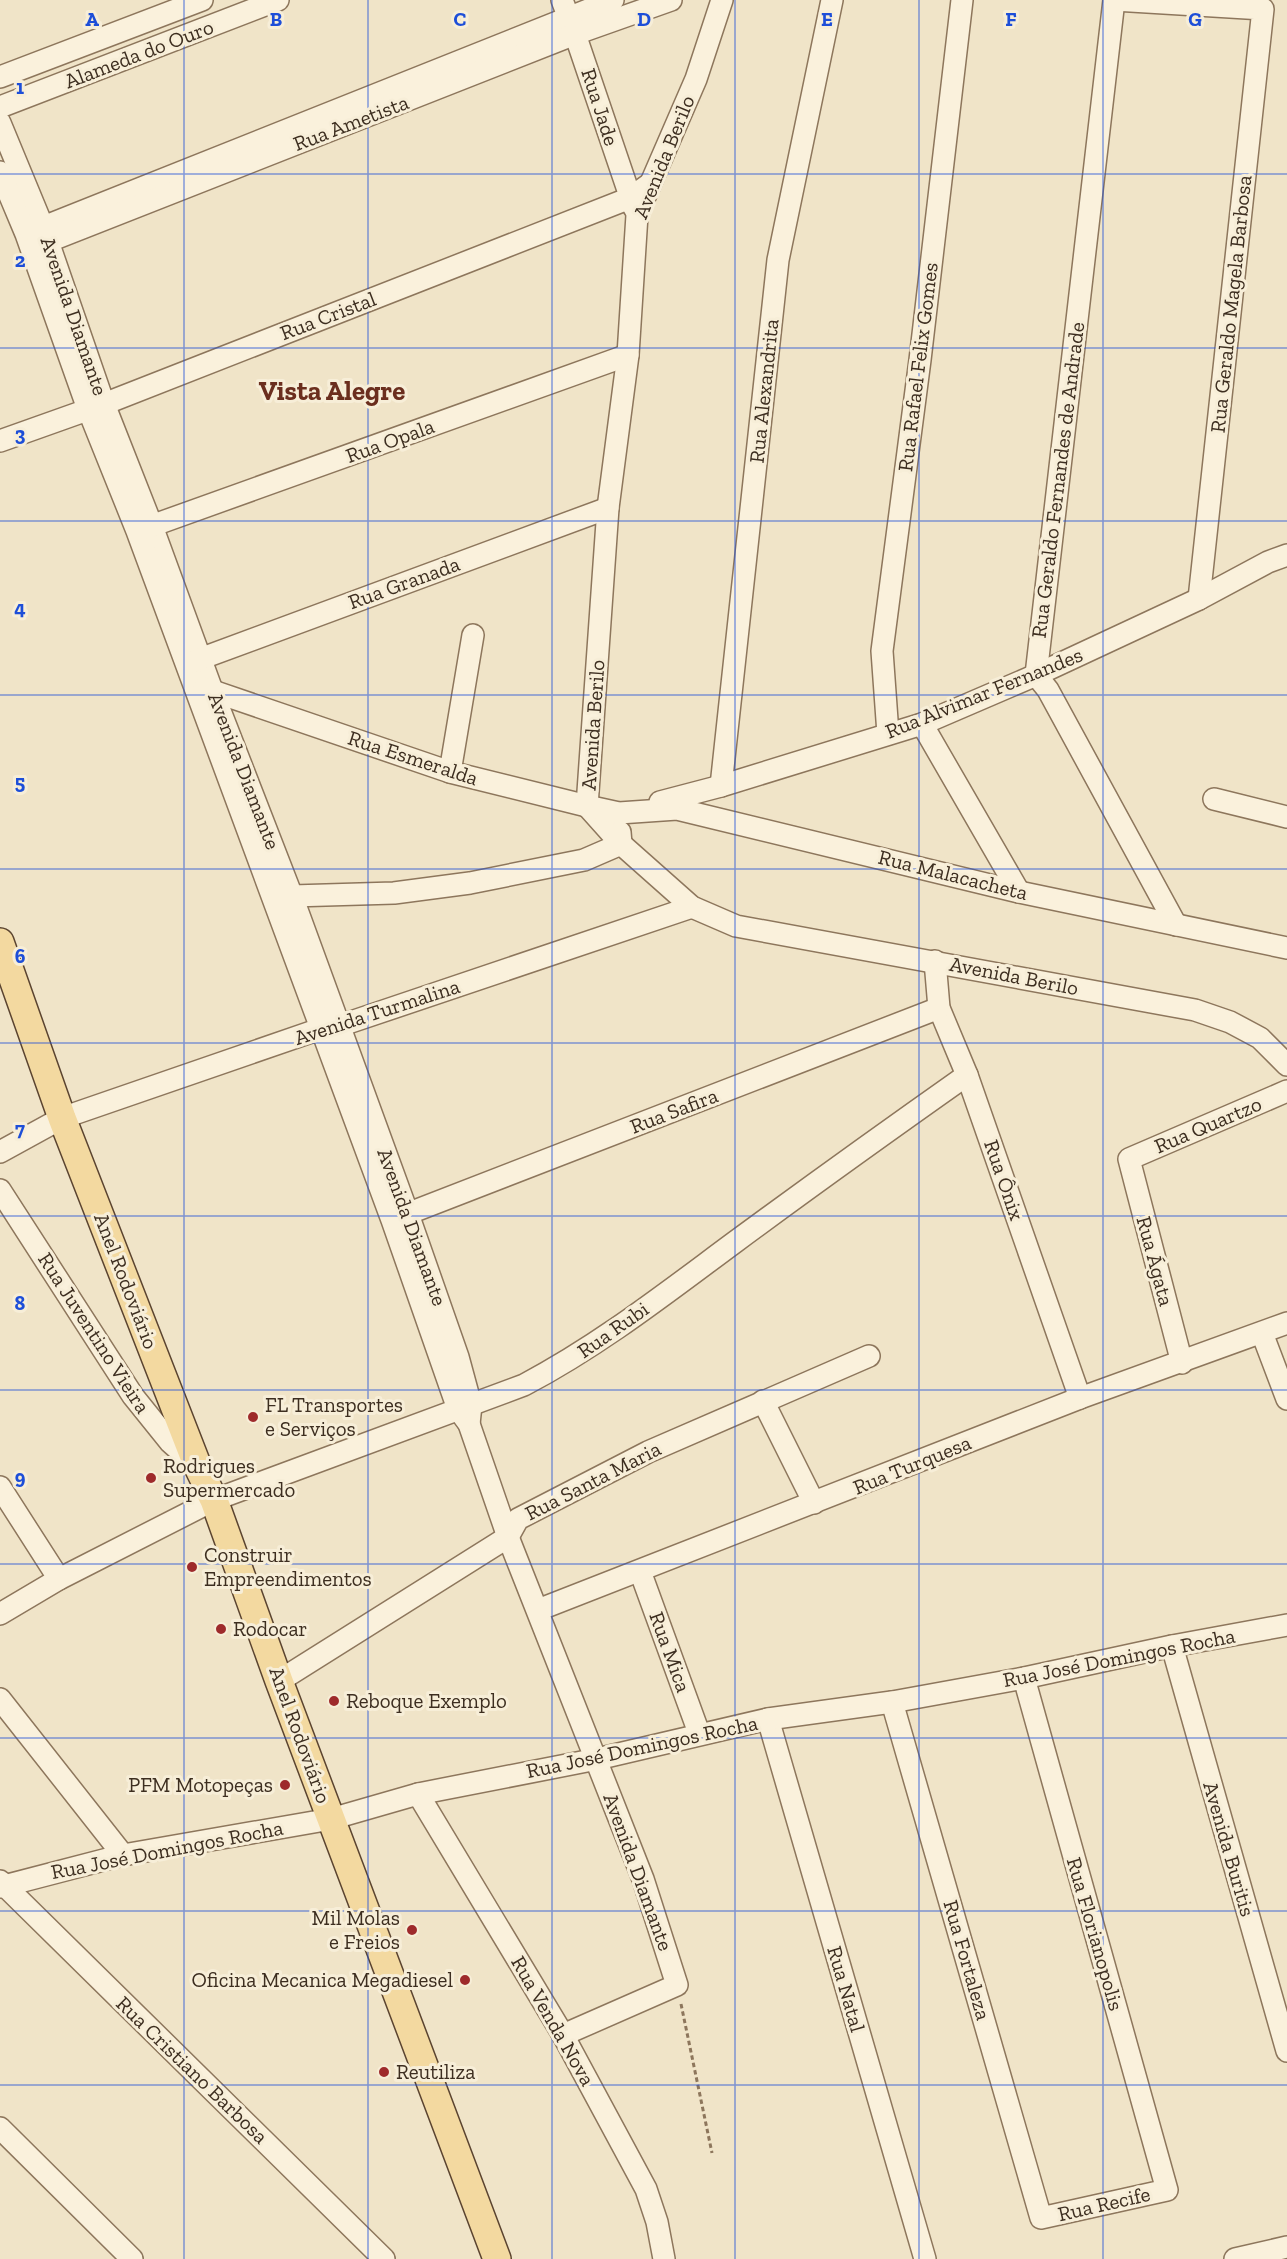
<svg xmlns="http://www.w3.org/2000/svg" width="1287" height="2259" font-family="'Zilla Slab',serif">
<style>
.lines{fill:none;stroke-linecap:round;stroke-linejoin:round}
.minor-casing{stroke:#8d765c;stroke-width:24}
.major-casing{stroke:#5b4430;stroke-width:30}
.path{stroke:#8d765c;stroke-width:3;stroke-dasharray:4.5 3;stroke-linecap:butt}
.minor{stroke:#faf1dc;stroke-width:21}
.major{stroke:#f3d9a0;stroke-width:27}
.grid{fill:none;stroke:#1d4ed8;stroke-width:1.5;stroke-opacity:0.55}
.poi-dot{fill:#9e2a2b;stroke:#f7eed8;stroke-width:2}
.labels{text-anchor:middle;stroke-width:6;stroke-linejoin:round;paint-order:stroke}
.street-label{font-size:21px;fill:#3d2e20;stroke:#f7eed8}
.poi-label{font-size:21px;fill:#3d2e20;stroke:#f7eed8;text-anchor:start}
.district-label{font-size:27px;font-weight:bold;fill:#6b2e1e;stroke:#f7eed8}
.grid-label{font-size:20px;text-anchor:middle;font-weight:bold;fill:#1d4ed8;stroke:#f7eed8;stroke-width:6;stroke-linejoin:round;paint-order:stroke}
</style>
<rect width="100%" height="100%" fill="#f0e4c8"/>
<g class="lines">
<defs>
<g id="minor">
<path d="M562 0 575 34 634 208"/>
<path d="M722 0 696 79 637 215 628 355 608 508 587 806 621 844 692 907 736 926 1195 1010 1230 1022 1260 1038 1287 1065"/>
<path d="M1114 0 1036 675 1048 690 1176 925"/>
<path d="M1114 0 1263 9 1199 599"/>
<path d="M0 77 202 0"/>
<path d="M0 107 278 0"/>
<path d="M0 123 43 227 104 404 152 526 212 690 292 896 408 1214 458 1357 471 1405 469 1424"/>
<path d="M0 172 26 234 88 409 137 531 392 1220 458 1409 469 1424 508 1537 643 1879 677 1985 563 2035"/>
<path d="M31 232 613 0"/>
<path d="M34 247 575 34 671 0"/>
<path d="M0 441 104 404 630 198 651 183"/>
<path d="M140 530 628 355"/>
<path d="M189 663 608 508"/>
<path d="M204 688 450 772 587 806 619 813 677 809 1019 892 1287 948"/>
<path d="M922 724 1019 892"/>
<path d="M888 734 882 651 920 360 962 0"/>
<path d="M450 772 473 635"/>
<path d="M721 786 778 260 832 0"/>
<path d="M1214 799 1287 817"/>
<path d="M660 802 721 786 922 724 1036 675 1199 599 1268 562 1287 555"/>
<path d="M279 898 292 896 394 893 470 883 584 860 621 844 620 832"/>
<path d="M935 961 939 1008 967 1075 1080 1398"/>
<path d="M0 1152 62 1118 320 1029 339 1026 692 907"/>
<path d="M0 1190 133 1396 170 1442 198 1467"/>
<path d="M394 1219 939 1008"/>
<path d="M1262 1333 1287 1399"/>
<path d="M1182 1363 1129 1159 1287 1091"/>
<path d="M763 1401 814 1503"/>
<path d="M0 1487 59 1579"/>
<path d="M640 1571 699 1733"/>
<path d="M538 1610 1080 1398 1287 1323"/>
<path d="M0 1614 59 1579 214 1500 524 1385C600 1345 666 1293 735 1242 811 1186 889 1130 967 1075"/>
<path d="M1172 1646 1287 2051"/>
<path d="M279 1681 508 1537 518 1519 648 1452 869 1356"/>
<path d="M0 1699 123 1855"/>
<path d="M892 1702 1041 2218 1167 2190 1024 1678"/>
<path d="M768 1719 925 2259"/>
<path d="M418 1794 563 2035 646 2189 657 2222 664 2259"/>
<path d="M0 1881 384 2259"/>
<path d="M0 1887 123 1855 331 1819 418 1794 597 1759 768 1719 892 1702 1024 1678 1172 1646 1287 1625"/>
<path d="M0 2128 132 2259"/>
<path d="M1235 2259 1287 2247"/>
</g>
<path id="major" d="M0 942 62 1118 198 1467 214 1500 279 1681 497 2259"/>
</defs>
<!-- minor casing -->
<use href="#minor" class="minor-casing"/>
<!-- major casing -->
<use href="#major" class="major-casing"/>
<!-- path -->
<path class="path" d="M681 2004 712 2153"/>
<!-- minor -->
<use href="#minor" class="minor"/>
<!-- major -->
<use href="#major" class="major"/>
</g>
<!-- grid -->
<path class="grid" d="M184 0V2259M368 0V2259M552 0V2259M735 0V2259M919 0V2259M1103 0V2259M0 174H1287M0 348H1287M0 521H1287M0 695H1287M0 869H1287M0 1043H1287M0 1216H1287M0 1390H1287M0 1564H1287M0 1738H1287M0 1911H1287M0 2085H1287"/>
<!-- markers -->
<g class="poi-dot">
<circle cx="253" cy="1417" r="6"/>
<circle cx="151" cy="1478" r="6"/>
<circle cx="192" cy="1567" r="6"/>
<circle cx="221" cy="1629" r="6"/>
<circle cx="334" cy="1701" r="6"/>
<circle cx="285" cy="1785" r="6"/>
<circle cx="412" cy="1930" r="6"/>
<circle cx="465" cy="1980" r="6"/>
<circle cx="384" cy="2072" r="6"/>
</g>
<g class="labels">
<!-- street labels -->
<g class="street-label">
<text transform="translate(139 54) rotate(-21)" y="7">Alameda do Ouro</text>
<text transform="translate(600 107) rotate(72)" y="7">Rua Jade</text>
<text transform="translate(351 123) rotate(-21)" y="7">Rua Ametista</text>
<text transform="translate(664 157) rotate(-68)" y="7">Avenida Berilo</text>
<text transform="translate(1231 304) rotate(-84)" y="7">Rua Geraldo Magela Barbosa</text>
<text transform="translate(74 316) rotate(71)" y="7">Avenida Diamante</text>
<text transform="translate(328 316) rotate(-21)" y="7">Rua Cristal</text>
<text transform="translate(918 367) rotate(-83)" y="7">Rua Rafael Felix Gomes</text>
<text transform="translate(764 391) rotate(-84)" y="7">Rua Alexandrita</text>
<text transform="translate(390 441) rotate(-20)" y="7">Rua Opala</text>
<text transform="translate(1058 480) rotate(-83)" y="7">Rua Geraldo Fernandes de Andrade</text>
<text transform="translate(404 583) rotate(-20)" y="7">Rua Granada</text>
<text transform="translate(984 693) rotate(-22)" y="7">Rua Alvimar Fernandes</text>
<text transform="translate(593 725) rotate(-86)" y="7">Avenida Berilo</text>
<text transform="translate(413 758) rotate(18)" y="7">Rua Esmeralda</text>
<text transform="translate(244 771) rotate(69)" y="7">Avenida Diamante</text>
<text transform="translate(953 875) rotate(14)" y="7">Rua Malacacheta</text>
<text transform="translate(1014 976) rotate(11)" y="7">Avenida Berilo</text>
<text transform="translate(377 1012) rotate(-18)" y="7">Avenida Turmalina</text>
<text transform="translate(674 1111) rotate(-21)" y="7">Rua Safira</text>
<text transform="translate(1208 1125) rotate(-23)" y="7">Rua Quartzo</text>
<text transform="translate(1004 1180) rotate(71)" y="7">Rua Ônix</text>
<text transform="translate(412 1227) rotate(70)" y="7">Avenida Diamante</text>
<text transform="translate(1155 1261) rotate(75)" y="7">Rua Ágata</text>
<text transform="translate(126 1281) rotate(69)" y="7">Anel Rodoviário</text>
<text transform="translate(613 1330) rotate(-35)" y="7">Rua Rubi</text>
<text transform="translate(94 1333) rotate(57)" y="7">Rua Juventino Vieira</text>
<text transform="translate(912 1465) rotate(-22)" y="7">Rua Turquesa</text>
<text transform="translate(593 1481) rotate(-27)" y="7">Rua Santa Maria</text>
<text transform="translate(670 1652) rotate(70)" y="7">Rua Mica</text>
<text transform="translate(1119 1658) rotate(-11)" y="7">Rua José Domingos Rocha</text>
<text transform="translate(300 1735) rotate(70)" y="7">Anel Rodoviário</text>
<text transform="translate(642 1747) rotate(-12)" y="7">Rua José Domingos Rocha</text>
<text transform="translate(1229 1849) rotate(74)" y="7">Avenida Buritis</text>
<text transform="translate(167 1850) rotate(-11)" y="7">Rua José Domingos Rocha</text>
<text transform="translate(638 1872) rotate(70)" y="7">Avenida Diamante</text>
<text transform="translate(1095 1934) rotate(74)" y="7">Rua Florianopolis</text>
<text transform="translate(967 1960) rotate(74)" y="7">Rua Fortaleza</text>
<text transform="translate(846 1989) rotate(74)" y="7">Rua Natal</text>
<text transform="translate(553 2021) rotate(60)" y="7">Rua Venda Nova</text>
<text transform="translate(192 2070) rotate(44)" y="7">Rua Cristiano Barbosa</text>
<text transform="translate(1104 2204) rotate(-13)" y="7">Rua Recife</text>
</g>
<!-- poi labels -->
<g class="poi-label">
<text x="265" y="1412">FL Transportes<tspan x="265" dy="24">e Serviços</tspan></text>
<text x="163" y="1473">Rodrigues<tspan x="163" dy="24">Supermercado</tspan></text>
<text x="204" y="1562">Construir<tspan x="204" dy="24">Empreendimentos</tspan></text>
<text x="233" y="1636">Rodocar</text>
<text x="346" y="1708">Reboque Exemplo</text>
<text x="273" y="1792" text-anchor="end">PFM Motopeças</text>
<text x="400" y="1925" text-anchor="end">Mil Molas<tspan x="400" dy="24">e Freios</tspan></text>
<text x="453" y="1987" text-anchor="end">Oficina Mecanica Megadiesel</text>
<text x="396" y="2079">Reutiliza</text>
</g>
<!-- district labels -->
<g class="district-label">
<text x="332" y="400">Vista Alegre</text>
</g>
</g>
<g class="grid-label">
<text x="92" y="26">A</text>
<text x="276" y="26">B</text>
<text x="460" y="26">C</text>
<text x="644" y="26">D</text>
<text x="827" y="26">E</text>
<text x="1011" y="26">F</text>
<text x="1195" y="26">G</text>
<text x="20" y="94">1</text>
<text x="20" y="267">2</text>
<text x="20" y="441">3</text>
<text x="20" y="615">4</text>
<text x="20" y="789">5</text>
<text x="20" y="963">6</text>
<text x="20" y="1136">7</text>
<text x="20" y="1310">8</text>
<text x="20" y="1484">9</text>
</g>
</svg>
